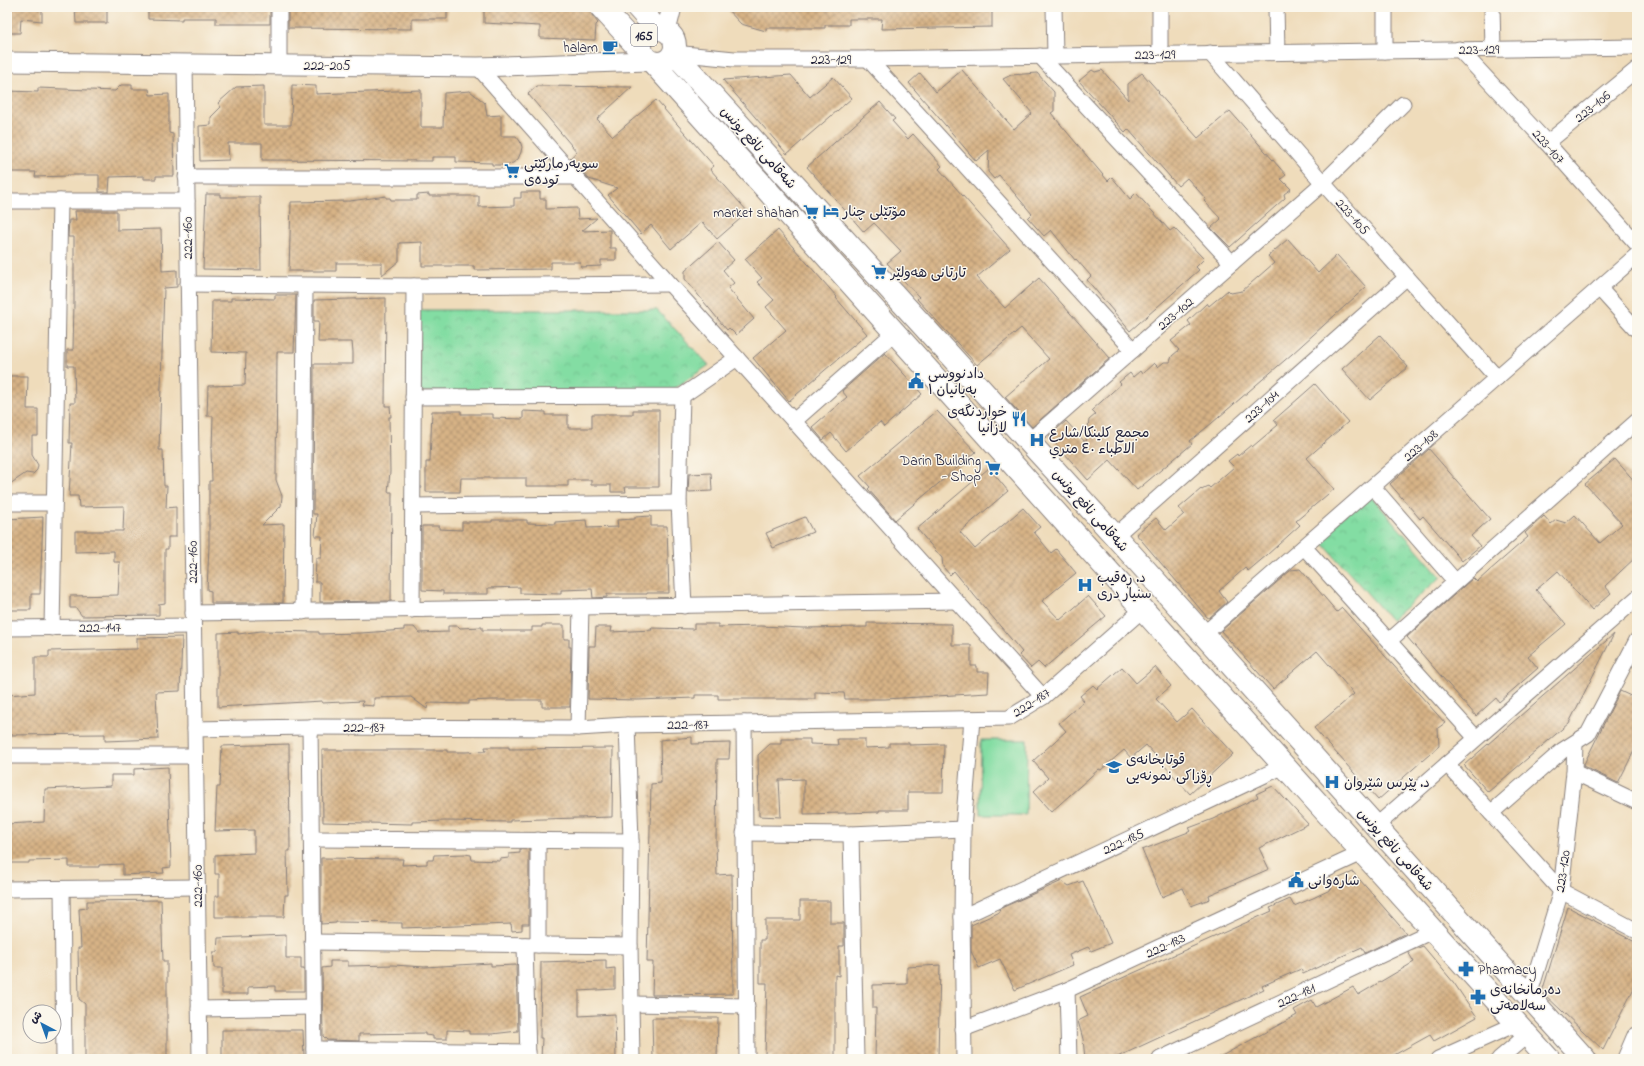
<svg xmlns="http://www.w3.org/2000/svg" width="1644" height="1066" font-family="'Indie Flower','Playpen Sans Arabic',sans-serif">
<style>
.grass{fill:#83dda3;stroke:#52806f}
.park{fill:url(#park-crowns);stroke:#52806f}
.building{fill:url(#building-cross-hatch)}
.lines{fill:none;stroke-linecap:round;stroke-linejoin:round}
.minor-casing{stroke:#887f7b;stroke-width:17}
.tertiary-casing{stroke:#887f7b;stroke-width:21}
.secondary-casing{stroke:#887f7b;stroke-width:23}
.primary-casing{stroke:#887f7b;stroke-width:24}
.minor{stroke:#fff;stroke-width:15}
.tertiary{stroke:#fff;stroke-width:19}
.secondary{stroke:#fff;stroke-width:21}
.primary{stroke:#fff;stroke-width:22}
.labels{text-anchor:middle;stroke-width:3;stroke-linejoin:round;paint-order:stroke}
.shield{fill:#fbf7ec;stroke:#636270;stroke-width:1}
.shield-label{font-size:13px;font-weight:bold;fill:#22223b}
.poi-label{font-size:14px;fill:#22223b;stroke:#fbf7ec;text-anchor:start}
.street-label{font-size:14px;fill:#22223b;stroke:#fbf7ec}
</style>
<defs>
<pattern id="park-crowns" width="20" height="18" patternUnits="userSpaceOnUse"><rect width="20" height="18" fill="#83dda3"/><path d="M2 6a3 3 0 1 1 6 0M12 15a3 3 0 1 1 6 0" fill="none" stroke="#71bd8d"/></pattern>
<pattern id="building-cross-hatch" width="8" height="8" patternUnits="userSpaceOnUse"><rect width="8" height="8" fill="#d7b386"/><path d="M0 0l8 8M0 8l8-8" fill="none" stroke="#ae916f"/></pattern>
</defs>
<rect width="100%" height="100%" fill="#fbf7ec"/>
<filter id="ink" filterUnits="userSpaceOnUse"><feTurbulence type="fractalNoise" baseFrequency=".025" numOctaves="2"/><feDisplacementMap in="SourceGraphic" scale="8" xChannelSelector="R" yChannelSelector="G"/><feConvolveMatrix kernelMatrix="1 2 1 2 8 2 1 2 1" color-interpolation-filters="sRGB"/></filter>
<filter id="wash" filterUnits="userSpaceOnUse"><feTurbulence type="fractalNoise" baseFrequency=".012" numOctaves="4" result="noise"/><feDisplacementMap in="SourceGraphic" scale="16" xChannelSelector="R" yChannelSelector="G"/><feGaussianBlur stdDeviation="0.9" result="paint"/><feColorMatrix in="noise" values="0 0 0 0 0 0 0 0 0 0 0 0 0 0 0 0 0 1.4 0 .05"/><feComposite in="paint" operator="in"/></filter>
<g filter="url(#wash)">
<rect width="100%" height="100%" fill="#efdcbb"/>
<!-- grass -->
<path class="grass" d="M981 740H1027L1026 815H980Z"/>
<!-- park -->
<g class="park">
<path d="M419 310H657L709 365 671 391 420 392Z"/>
<path d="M1369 494 1441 577 1391 620 1318 538Z"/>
</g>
<g id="blocks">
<!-- building -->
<g class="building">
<path d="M7 7H42V21L21 19 20 33H7Z"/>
<path d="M75 7H107V23H76Z"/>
<path d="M148 7H270V24H216V18H182V20L148 19Z"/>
<path d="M288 7H447V19H412V29L288 28Z"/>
<path d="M484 7H589L592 15 598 23 596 25 595 40 540 38V26L484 23Z"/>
<path d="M725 7H992V27L881 29 882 19H849V25H825V28H766V31L741 24Z"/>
<path d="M962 70 1014 129 1032 113 1003 79 1011 75 1037 73 1054 92V111L1051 113 1092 162 1108 181 1112 177 1130 199 1136 193 1170 231 1174 228 1204 259 1196 267 1199 270 1130 331 1087 280 1091 276 1076 259 1075 260 1051 230 1044 236 1028 218 1032 214 999 175 994 179 988 172 989 150 976 161 909 83 920 73 936 92Z"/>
<path d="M1092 70 1095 72 1102 70 1128 100V84L1142 73 1159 92 1158 93 1198 138 1230 111 1286 175 1281 179 1291 189 1284 194 1285 198 1230 247 1211 228 1221 219 1204 201 1206 199 1187 178 1178 186 1128 129 1125 132 1079 81Z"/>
<path d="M791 75 810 97 833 77 852 98 787 154 723 80Z"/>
<path d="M121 85H132V89H149L150 95 169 94V133L173 134 174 176H156V179H144V176L110 177 109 192H99V175H67V176L35 177 36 172H7V91L38 92V88L115 91Z"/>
<path d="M292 85 316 86V94L421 90V127H443L444 93 470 91 485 103 487 116 501 115V136H516L520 141 522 147 521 152 518 159 513 163 502 165H492V163L456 162V157H432V161L262 160V143H228L229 160 200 161 199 126 211 125V117L221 107 218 103 236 87 264 86V125H291Z"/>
<path d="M537 86 632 87 597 119 613 136 656 100 714 166 710 169 748 212 717 239 702 222 671 249 651 225 641 234 608 195 617 188 589 179 570 158 577 152 528 94Z"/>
<path d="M880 102 895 119 892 121 908 139 913 134 942 166 939 169 1010 249 977 277 990 292 1005 308 1039 278 1110 358 1032 427 1005 397 1049 359 1021 328 977 365 917 299 919 297 887 263 901 251 874 223 864 232 807 167Z"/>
<path d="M521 192H540V199H546V209L577 208 578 219 597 218 582 231 610 230V248H616V260H601V266L581 267 580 262H551V269L474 270V266H422V242L399 243V261L382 275V263H336V271H289L291 202 350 201 386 196V198H390L391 200H417V195L429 194V196H479V207L514 206V198H521Z"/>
<path d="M206 194H220V197H260L261 270 203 269Z"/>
<path d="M75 211H117V230L161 229 162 271 177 270V287L164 288 159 450H163L164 486H167L166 508 176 507V537H168V549H165V603L159 604V615L82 616 76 608H70V596L118 595 120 562H114V551L75 552V531H123L124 506 79 507 78 496H69L72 443H69L70 403H75L74 366H67V350H73L74 302V237H68L69 220H76Z"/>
<path d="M778 230 837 297 836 298 867 334 789 401 753 358 786 330 766 307 774 300 757 282 762 278 745 259Z"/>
<path d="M1288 239 1318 273 1337 255 1366 287 1292 354 1212 423 1190 441 1192 444 1137 490 1110 460 1088 480 1049 436 1066 421 1086 443 1089 420 1096 414 1092 410 1121 384 1119 382 1130 373 1133 377 1140 371 1142 374 1154 363 1158 367 1164 362H1170L1172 356 1179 350 1171 341 1191 325 1188 321 1207 303 1209 306 1228 290 1231 293 1242 291 1274 263 1268 256Z"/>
<path d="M718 242 734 260 723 270 734 283 728 288 754 319 736 335 729 328 727 330 685 279V271Z"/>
<path d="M275 295H296L294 352H277L276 480 282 496 281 506 262 525 284 524 283 603H211V591L207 590 209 546V481H212L211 448H212L213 416H207L208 386 245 385 246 353 211 352 212 301H231V298L275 299Z"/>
<path d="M386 298 385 406H390L391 417H389L390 472 388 492H392L391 601 320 602V582H315L316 558H321L322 536H315L317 514H313L314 364H353V352L352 342H318L319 321H314V300Z"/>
<path d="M1380 335 1408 367 1370 400 1342 369Z"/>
<path d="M885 353 922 394 884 427 880 422 846 451 831 433 823 440 812 427 847 397 842 391Z"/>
<path d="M7 376H28L27 409H38V436H32V455L38 465 37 470 33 474 26 473 7 486Z"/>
<path d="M1315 384 1348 422 1307 458 1334 489 1296 521 1300 525 1267 555 1248 571 1245 568 1219 591 1227 602 1209 618 1207 617 1136 534 1156 518 1166 530 1184 514 1179 508 1201 489 1202 490 1208 486 1210 488 1234 467 1228 461 1237 454 1238 456 1251 445 1252 447 1278 425 1274 420Z"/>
<path d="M633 410H659V487H625L626 492H611V485H591V480H568V486H526V478H461L460 492H426V462H430L432 411H461V414H493V418L523 419V411L546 412V415H568V428H592V414H633Z"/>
<path d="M937 411 976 452 895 520 868 489 870 487 860 476Z"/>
<path d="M1429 449 1490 519 1471 536 1480 546 1462 561 1423 516 1420 519 1390 484Z"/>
<path d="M1615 459 1637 484V556L1605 586 1611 593 1592 610 1558 571 1536 590 1566 624 1528 656 1538 668 1499 702 1496 698 1476 716 1407 637 1473 578 1477 582 1489 571 1528 537 1525 533 1544 516 1551 524 1556 520 1566 523 1575 515 1600 543 1622 524 1585 484Z"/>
<path d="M989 468 1008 491 960 532 975 549 1023 508 1040 527 1034 532 1051 553 1056 549 1076 573 1042 601 1060 620 1088 596 1106 616 1044 668 1038 662 1031 668 1019 655 1022 652 968 588 954 571 950 575 943 567 942 558 917 529Z"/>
<path d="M711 473 712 491 688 492 689 474Z"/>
<path d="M651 516V526H667L669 593H647V594H607V597L593 598 592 589 561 590V594L520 593V587L488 588V594H443V591L422 590V526H439V529L462 530V522H492V520H527V523L555 524V522L586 520 587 528 618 527 617 520 635 519V517Z"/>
<path d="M43 517 40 594H31V610H7V519Z"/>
<path d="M805 517 813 532 773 548 766 533Z"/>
<path d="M1300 569 1337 612 1342 608 1445 723 1438 728 1439 746 1378 800 1314 728 1354 694 1317 651 1273 689 1221 631 1291 570Z"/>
<path d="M867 623 952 624V645H971V666H977V672H989L988 693 885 699H845L844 693 815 692V699H718V695H695V698L638 700 588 699 589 646H595L596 627H612L611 632 652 630 651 628 694 629V624H718V627L761 626 803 628 867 627Z"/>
<path d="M542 625H564V639H569V647H571L570 707H542V700H491L469 701V704L428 703 427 709 411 697 374 698V706L362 705 363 701 322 703V701L218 707V633L238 632V634L261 631 319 632V634L361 633 404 630V627H414L419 633 448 632V626H458L460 628 482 627V630H501V631H532V627H542Z"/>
<path d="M1614 634 1569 723 1488 792 1464 765Z"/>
<path d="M182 637 180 691 156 692 158 739 105 741V734L7 735V695L35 693V657H49V651L137 649V638Z"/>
<path d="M1122 667 1136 683 1155 667 1171 686 1156 699 1177 722 1192 709 1233 754 1190 794 1146 745 1131 758 1124 750 1101 770 1099 769 1051 812 1033 792 1048 778 1033 761 1066 731 1059 723 1084 701 1080 696 1093 685 1097 689Z"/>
<path d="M1620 691 1637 699V745L1618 783 1583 766Z"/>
<path d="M692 737V744L730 743 729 759H717L716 844 717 875 732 874 733 994 652 995 653 962H647L651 784 661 783 660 740Z"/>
<path d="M781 739H810V744L838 745 837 739H865V748L889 747V743H909V745L944 744 943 792H908V810H879V812L804 814V779L779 780 781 817 759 816 758 755 770 744H781Z"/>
<path d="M289 744 290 851H287L288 895H285L284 917H215V896H219V874H215V855L254 853V830L215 831 217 787H220L222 746Z"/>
<path d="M485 747H509V749L613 748 612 817 510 820V822L446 821 412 822V824L323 822 322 750H447V752H465L486 751Z"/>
<path d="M168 767 171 867 163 868 164 873 123 875V864L99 865V867H69V860L29 861V863H7V824L44 822 45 789 111 786V775H134V769Z"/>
<path d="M1273 786 1308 824 1259 848 1269 869 1209 895 1210 899 1191 906 1183 888 1162 897 1142 850 1191 831 1189 828 1213 819 1258 797 1256 794Z"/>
<path d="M520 849H529V924H522V930L512 931 511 924 402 928V923L336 922V923L321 924V858L403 859 402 865 427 864V860H433L434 855 465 854 471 855 472 860 500 861V859L509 858V854L520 853Z"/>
<path d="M1353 872 1406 933 1365 953 1362 947 1303 974 1301 969 1282 977 1262 986 1264 989 1113 1059H1085L1083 1039 1078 1021 1088 1016 1080 997 1272 911 1270 908 1290 899 1294 906 1313 898 1332 889 1328 883Z"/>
<path d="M1062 881 1069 886 1083 881 1111 943 1091 951 1088 947 1069 955 1073 965 1015 990 1000 959 979 968 971 951V925L1000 912 999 909Z"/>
<path d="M161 900 163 961H167V1059H85V1004L79 999 78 948H81L79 909 87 908V901Z"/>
<path d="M800 901H830V923H844V946H839V976L835 975V1059H772V1055H765L767 983H760V940H765V920H800Z"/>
<path d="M1568 907 1637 943V982L1603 1050 1542 992Z"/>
<path d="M286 935V958H301V969H304V991H275V986L248 987V994H222V968H214L213 952H217L218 938Z"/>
<path d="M1423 946 1454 983 1477 1017 1434 1041 1430 1035 1387 1059H1216L1297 1015 1294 1010 1312 1000 1316 1007 1353 987 1358 995 1414 962 1408 952Z"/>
<path d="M606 960V969L615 968V989L579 991V1016L615 1014 616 1059H541L542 1038H540L541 962Z"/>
<path d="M330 961H348V966L393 965 425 967 491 963V966L516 965 518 1031 492 1034H469V1031L447 1030V1039H433V1036L425 1035V1033L359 1034V1041L327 1040 323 1036 322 968 330 967Z"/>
<path d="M940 965 938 1059H875L876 1008H873V985L907 984V967Z"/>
<path d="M652 1018H718L717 1059H653Z"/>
<path d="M222 1030H303L304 1058 222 1059Z"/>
</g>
</g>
</g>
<g filter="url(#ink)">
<use href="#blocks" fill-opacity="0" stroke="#887f7b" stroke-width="1"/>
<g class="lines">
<defs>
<g id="minor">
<path d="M1054 7 1055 56"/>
<path d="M1160 7V54"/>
<path d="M1276 7 1277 52"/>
<path d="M1385 7V51"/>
<path d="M1492 7 1493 49"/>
<path d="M1459 49 1547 143 1637 244"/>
<path d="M674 53 734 59H868L1637 47"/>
<path d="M1210 53 1323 183 1497 378"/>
<path d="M1040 56 1232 263"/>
<path d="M868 59 1133 350"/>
<path d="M185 64 200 1059"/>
<path d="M279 65V7"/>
<path d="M478 67 670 284 1043 697"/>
<path d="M1547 143 1637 69"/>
<path d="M186 177H576"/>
<path d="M7 201H187"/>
<path d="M188 284 414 286 670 284"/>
<path d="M1599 288 1637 330"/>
<path d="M682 396 679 503 684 606"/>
<path d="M413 397 682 396 737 358"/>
<path d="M794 421 895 332"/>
<path d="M1028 442 1323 183 1403 104"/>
<path d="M1373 487 1455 581"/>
<path d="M7 503H54"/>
<path d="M413 506 679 503"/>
<path d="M1115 536 1407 277"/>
<path d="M1304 547 1476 738"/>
<path d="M412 610 414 286"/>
<path d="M303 612 305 286"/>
<path d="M193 613 956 601"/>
<path d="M7 628 193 626"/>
<path d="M52 628 60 201"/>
<path d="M1203 635 1637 255"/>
<path d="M1389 641 1637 421"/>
<path d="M744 723 747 1059"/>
<path d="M627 725 631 841 630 946 632 1059"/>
<path d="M310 727 314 1059"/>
<path d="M578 728 581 607"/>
<path d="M195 729 310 727 578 728 627 725 1009 718 1043 697 1142 610"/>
<path d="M7 756H195"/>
<path d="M1447 764 1561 891 1637 931"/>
<path d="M1574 772 1637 802"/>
<path d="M1491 813 1563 750 1588 734 1637 640"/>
<path d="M1375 827 1637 598"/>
<path d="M744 833 851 834 963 829"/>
<path d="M851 834 856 1059"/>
<path d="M311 839 631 841"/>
<path d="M7 889 197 887"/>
<path d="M62 889 64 1059"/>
<path d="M962 917 1284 766"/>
<path d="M312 942 630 946"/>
<path d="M525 945 528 1059"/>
<path d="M538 945V840"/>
<path d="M1067 990 1069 1059"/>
<path d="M1529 996 1561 891 1574 772 1575 743"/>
<path d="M631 1004 747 1006"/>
<path d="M199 1009 313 1007"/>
<path d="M963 1029 1067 990 1362 853"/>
<path d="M314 1049 528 1052"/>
<path d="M964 1059 962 917 963 829 972 719"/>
<path d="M1160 1059 1432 931"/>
<path d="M1438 1059 1507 1028"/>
<path d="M1499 1059 1519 1042"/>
</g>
<g id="tertiary">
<path d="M666 31 672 7"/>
<path d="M7 62 478 67 648 61"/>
</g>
<path id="secondary" d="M1628 1059 1637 1038"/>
<g id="primary">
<path d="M601 7 641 51"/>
<path d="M637 7 657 29"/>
<circle cx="658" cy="46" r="17"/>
<path d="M674 53 1115 536 1585 1059"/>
<path d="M653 63C952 395 1248 729 1549 1059"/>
</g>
</defs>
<!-- minor casing -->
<use href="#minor" class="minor-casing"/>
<!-- tertiary casing -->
<use href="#tertiary" class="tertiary-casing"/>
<!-- secondary casing -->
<use href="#secondary" class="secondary-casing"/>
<!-- primary casing -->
<use href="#primary" class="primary-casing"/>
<!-- minor -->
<use href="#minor" class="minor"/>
<!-- tertiary -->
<use href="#tertiary" class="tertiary"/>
<!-- secondary -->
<use href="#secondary" class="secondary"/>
<!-- primary -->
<use href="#primary" class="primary"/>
</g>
</g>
<!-- icons -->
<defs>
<symbol id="cafe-bare" viewBox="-9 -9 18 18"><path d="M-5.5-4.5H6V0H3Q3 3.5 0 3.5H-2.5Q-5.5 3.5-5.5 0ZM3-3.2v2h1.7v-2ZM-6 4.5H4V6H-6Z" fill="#1f6fb2" stroke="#fbf7ec" stroke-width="2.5" paint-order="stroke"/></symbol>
<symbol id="supermarket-bare" viewBox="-9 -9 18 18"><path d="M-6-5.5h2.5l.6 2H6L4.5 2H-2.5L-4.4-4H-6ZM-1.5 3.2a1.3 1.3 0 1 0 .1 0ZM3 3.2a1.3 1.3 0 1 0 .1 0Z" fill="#1f6fb2" stroke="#fbf7ec" stroke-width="2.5" paint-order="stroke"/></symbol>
<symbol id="hotel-bare" viewBox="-9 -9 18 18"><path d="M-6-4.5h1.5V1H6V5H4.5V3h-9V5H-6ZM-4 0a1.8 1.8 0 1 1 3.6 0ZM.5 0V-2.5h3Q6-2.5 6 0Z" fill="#1f6fb2" stroke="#fbf7ec" stroke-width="2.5" paint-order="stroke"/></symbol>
<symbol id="civic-bare" viewBox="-9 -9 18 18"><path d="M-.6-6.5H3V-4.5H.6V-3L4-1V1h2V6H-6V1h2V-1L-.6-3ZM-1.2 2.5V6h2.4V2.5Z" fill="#1f6fb2" stroke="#fbf7ec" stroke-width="2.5" paint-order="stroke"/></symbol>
<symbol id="restaurant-bare" viewBox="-9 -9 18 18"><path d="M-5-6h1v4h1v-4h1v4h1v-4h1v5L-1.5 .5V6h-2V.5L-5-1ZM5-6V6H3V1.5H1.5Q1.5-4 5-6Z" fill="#1f6fb2" stroke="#fbf7ec" stroke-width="2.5" paint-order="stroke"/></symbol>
<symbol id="hospital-bare" viewBox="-9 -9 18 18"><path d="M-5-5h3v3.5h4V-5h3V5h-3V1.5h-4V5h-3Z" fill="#1f6fb2" stroke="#fbf7ec" stroke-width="2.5" paint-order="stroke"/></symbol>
<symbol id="school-bare" viewBox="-9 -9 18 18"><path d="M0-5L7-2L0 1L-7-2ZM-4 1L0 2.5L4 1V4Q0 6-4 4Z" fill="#1f6fb2" stroke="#fbf7ec" stroke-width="2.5" paint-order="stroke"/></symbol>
<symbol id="pharmacy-bare" viewBox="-9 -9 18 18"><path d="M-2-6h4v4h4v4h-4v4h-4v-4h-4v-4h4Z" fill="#1f6fb2" stroke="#fbf7ec" stroke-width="2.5" paint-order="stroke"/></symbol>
</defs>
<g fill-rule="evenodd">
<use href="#cafe-bare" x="599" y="36" width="22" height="22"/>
<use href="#supermarket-bare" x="501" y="160" width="22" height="22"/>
<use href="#hotel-bare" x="820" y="200" width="22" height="22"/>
<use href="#supermarket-bare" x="800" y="201" width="22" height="22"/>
<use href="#supermarket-bare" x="868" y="261" width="22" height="22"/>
<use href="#civic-bare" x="905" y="370" width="22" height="22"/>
<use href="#restaurant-bare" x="1008" y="408" width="22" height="22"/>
<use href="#hospital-bare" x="1026" y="429" width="22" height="22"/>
<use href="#supermarket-bare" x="982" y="457" width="22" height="22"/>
<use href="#hospital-bare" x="1074" y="574" width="22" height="22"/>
<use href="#school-bare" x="1103" y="756" width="22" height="22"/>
<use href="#hospital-bare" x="1321" y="771" width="22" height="22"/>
<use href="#civic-bare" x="1285" y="869" width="22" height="22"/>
<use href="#pharmacy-bare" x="1455" y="958" width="22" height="22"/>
<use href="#pharmacy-bare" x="1467" y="986" width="22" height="22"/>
</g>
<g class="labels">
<!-- shield labels -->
<rect class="shield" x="631" y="24" width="26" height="22" rx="3"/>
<g class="shield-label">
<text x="644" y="40">165</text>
</g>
<!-- poi labels -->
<g class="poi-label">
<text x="598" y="52" text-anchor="end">halam</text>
<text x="524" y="168">سوپەرمارکێتی<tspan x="524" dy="16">تودەی</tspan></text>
<text x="843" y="216">مۆتێلی چنار</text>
<text x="799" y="217" text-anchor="end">market shahan</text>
<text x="891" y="277">تارتانی هەولێر</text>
<text x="928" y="378">دادنووسی<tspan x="928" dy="16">بەیانیان ١</tspan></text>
<text x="1007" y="416" text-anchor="end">خواردنگەی<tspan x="1007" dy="16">لازانیا</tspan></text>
<text x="1049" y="437">مجمع كلينكا/شارع<tspan x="1049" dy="16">الاطباء ٤٠ متري</tspan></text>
<text x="981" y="465" text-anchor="end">Darin Building<tspan x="981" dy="16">- Shop</tspan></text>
<text x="1097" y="582">د. ڕەقیب<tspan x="1097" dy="16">سنیار دری</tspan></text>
<text x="1126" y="764">قوتابخانەی<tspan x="1126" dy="16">ڕۆزاکی نمونەیی</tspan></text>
<text x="1344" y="787">د. پێرس شێروان</text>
<text x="1308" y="885">شارەوانی</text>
<text x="1478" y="974">Pharmacy</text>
<text x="1490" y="994">دەرمانخانەی<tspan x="1490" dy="16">سەلامەتی</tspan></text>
</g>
<!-- street labels -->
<g class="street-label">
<text transform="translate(1479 49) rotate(-1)" y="5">223-129</text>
<text transform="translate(1155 54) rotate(-1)" y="5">223-129</text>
<text x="831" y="64">223-129</text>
<text x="327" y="70">222-205</text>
<text transform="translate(1592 106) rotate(-39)" y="5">223-106</text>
<text transform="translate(1549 146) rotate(48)" y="5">223-107</text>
<text transform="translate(759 147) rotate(48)" y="5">شەقامی نافع یونس</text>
<text transform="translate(1353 216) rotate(48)" y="5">223-105</text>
<text transform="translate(187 238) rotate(-91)" y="5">222-160</text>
<text transform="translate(1175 313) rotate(-41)" y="5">223-102</text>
<text transform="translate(1261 406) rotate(-42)" y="5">223-104</text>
<text transform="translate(1420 445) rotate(-41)" y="5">223-108</text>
<text transform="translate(1091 510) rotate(48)" y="5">شەقامی نافع یونس</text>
<text transform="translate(192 562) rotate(-91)" y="5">222-160</text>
<text transform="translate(100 627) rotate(-1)" y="5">222-147</text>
<text transform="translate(1031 702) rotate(-33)" y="5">222-187</text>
<text transform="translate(688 724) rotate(-1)" y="5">222-187</text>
<text x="364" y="732">222-187</text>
<text transform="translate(1123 841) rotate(-25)" y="5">222-185</text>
<text transform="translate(1396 849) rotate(48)" y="5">شەقامی نافع یونس</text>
<text transform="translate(1562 871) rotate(-82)" y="5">223-120</text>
<text transform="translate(197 886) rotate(-91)" y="5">222-160</text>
<text transform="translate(1165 945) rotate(-25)" y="5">222-183</text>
<text transform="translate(1296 995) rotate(-25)" y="5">222-181</text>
</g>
</g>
<!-- margin -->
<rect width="1644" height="1066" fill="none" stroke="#fbf7ec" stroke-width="24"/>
<!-- north arrow -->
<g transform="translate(42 1024) rotate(319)"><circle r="19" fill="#fbf7ec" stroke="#a4a2a5"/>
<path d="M0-3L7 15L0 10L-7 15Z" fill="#1f6fb2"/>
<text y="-6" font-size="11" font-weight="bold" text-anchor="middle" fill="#22223b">ش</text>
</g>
</svg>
